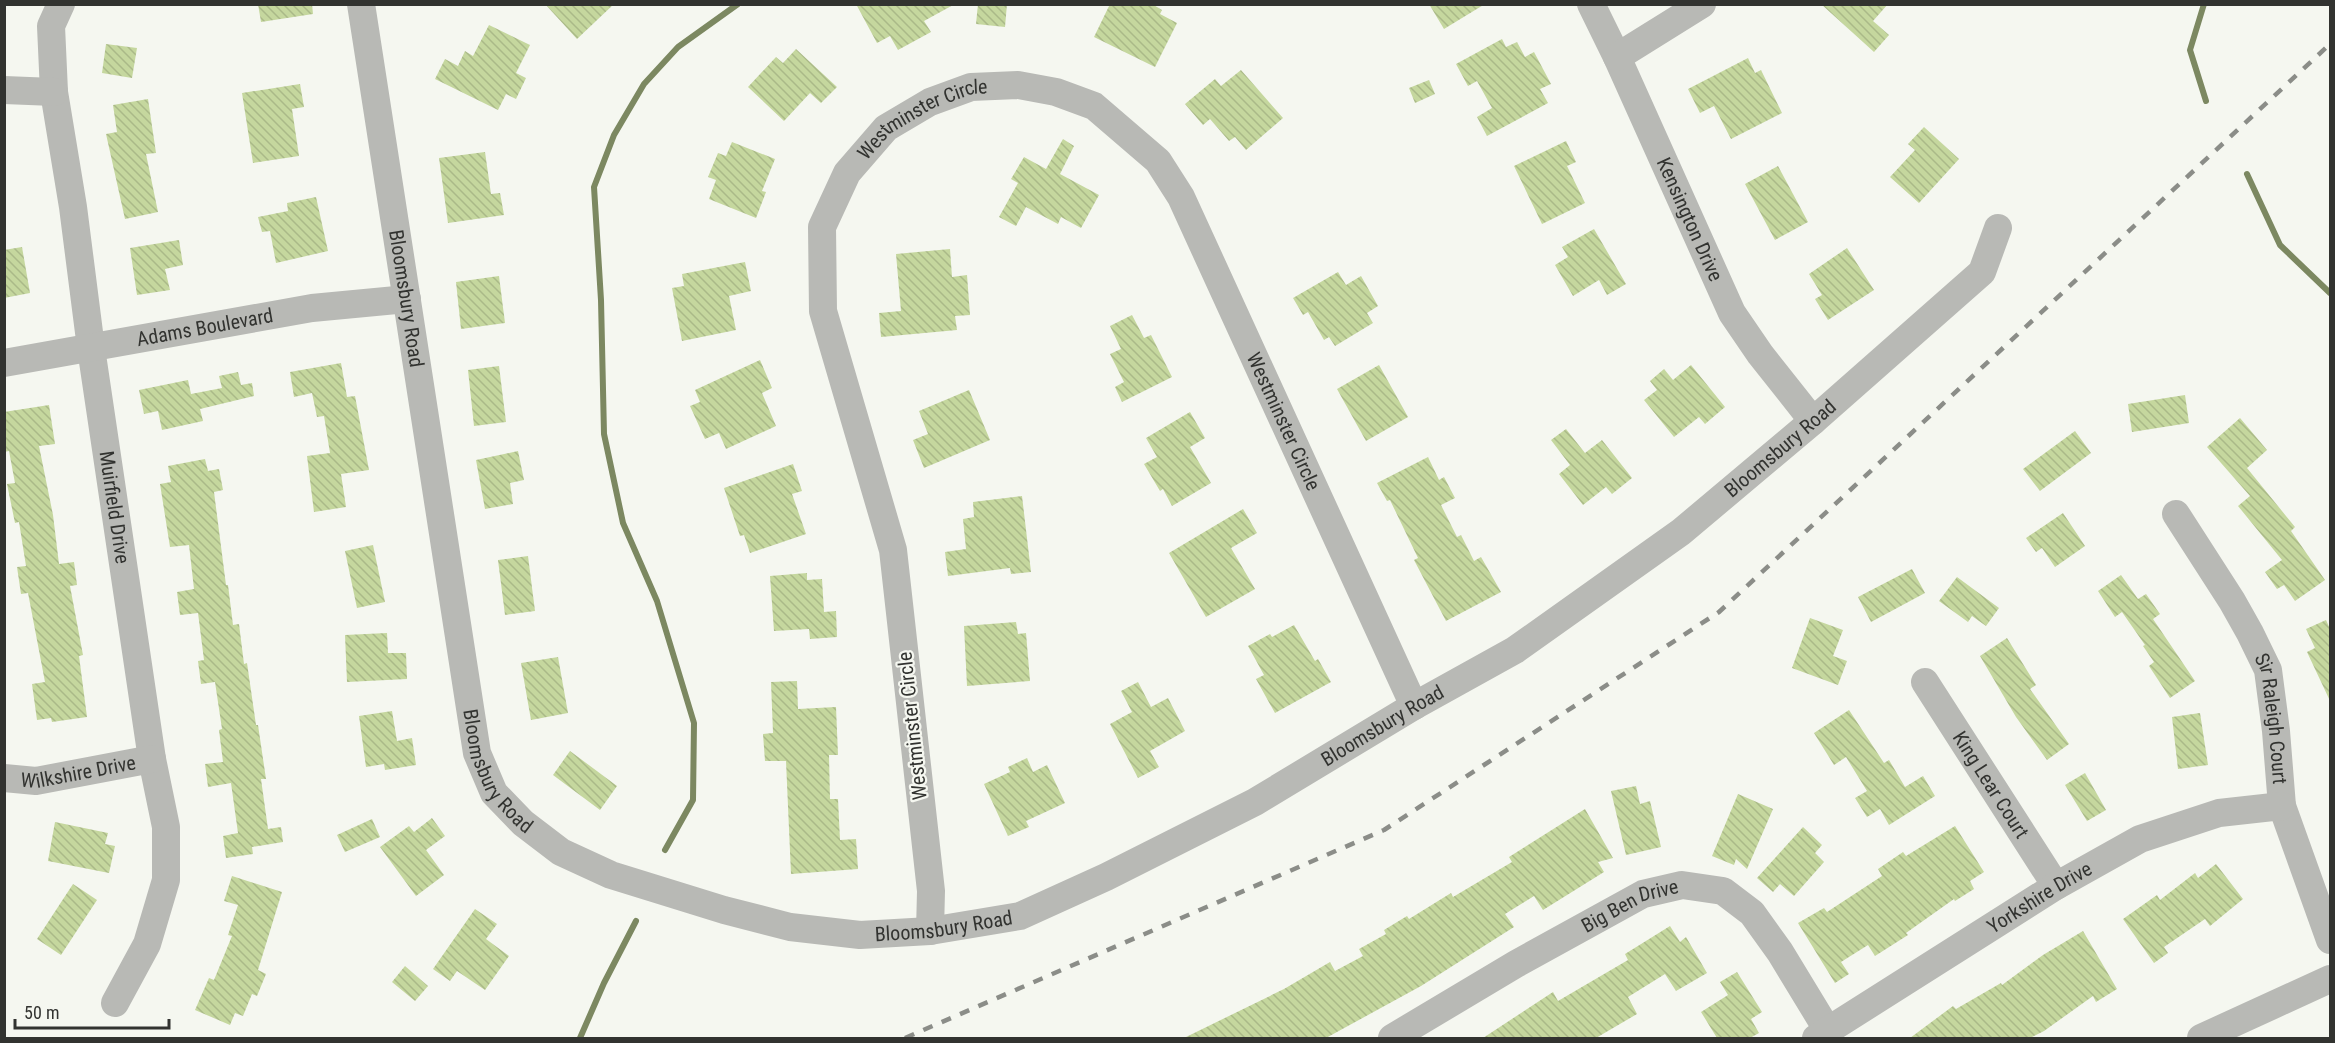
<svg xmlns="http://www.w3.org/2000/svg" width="2335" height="1043" font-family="'Roboto Condensed',sans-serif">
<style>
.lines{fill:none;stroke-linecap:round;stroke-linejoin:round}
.stream{stroke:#7c8861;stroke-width:6}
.building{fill:url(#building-back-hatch)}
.minor{stroke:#b8b9b5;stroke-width:28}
.rail{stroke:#8b8d88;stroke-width:4.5;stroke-dasharray:10 10;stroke-linecap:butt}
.labels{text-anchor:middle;stroke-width:4.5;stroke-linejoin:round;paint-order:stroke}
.street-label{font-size:20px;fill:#323330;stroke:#f5f7f0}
</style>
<defs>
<pattern id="building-back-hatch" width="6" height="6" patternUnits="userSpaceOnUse" patternTransform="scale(1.5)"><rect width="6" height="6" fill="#c5d79e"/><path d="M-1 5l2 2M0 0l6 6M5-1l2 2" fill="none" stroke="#aab988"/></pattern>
</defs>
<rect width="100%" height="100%" fill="#f5f7f0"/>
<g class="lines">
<!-- stream -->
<g class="stream">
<path d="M2204 4 2190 50 2206 101"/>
<path d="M2247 174 2280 245 2330 293"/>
<path d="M665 850 693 800 694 723 657 601 623 523 604 434 601 300 594 187 614 135 644 84 678 47 738 4"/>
<path d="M580 1038 604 983 636 921"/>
</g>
</g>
<!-- building -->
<g class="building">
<path d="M258 4H312L313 14 261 22Z"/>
<path d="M545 4H614L577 39Z"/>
<path d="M856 4H955L924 21 931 32 898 50 890 36 877 43Z"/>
<path d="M978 4H1007L1005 27 976 24Z"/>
<path d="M1110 4H1152L1162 10 1160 14 1177 23 1155 67 1094 37Z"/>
<path d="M1429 4H1485L1444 29Z"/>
<path d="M1821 4H1888L1873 21 1889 35 1874 52Z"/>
<path d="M489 25 530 45 516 73 526 78 516 99 506 94 498 110 435 79 445 59 458 66 465 51 473 56Z"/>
<path d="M1502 39 1506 47 1517 42 1525 57 1534 52 1551 84 1540 89 1548 103 1487 136 1477 117 1492 108 1477 81 1468 86 1456 64Z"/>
<path d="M106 44 137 48 132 78 102 73Z"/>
<path d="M796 49 837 87 821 103 810 93 784 121 748 87 776 57 783 63Z"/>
<path d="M1748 58 1755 73 1761 70 1782 113 1731 139 1714 106 1700 113 1688 89Z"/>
<path d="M1241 70 1283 118 1246 150 1235 137 1229 141 1210 119 1203 125 1185 104 1215 79 1221 86Z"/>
<path d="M1429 80 1435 94 1415 103 1409 88Z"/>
<path d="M300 84 304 107 292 109 299 156 253 163 242 93Z"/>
<path d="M148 99 156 153 146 154 158 212 125 219 106 134 117 132 113 105Z"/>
<path d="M1924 127 1959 159 1919 203 1890 177 1915 150 1908 144Z"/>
<path d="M1063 139 1074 146 1060 174 1099 195 1081 228 1061 217 1058 224 1026 207 1016 226 999 217 1018 183 1011 179 1024 157 1046 169Z"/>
<path d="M1566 141 1576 162 1567 166 1585 203 1542 224 1514 166Z"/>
<path d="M732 142 775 159 762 191 766 192 756 218 709 199 716 180 708 177 718 153 726 156Z"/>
<path d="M485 152 491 194 500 193 504 215 448 223 439 158Z"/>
<path d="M1778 166 1808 222 1775 240 1745 184Z"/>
<path d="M316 197 328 251 276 263 270 231 262 232 258 217 288 211 287 203Z"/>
<path d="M1594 229 1626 284 1607 295 1599 280 1573 296 1555 265 1568 257 1562 247Z"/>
<path d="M179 240 183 265 165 269 170 290 137 295 130 248Z"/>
<path d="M22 247 30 293 4 298V250Z"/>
<path d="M1847 248 1874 290 1828 320 1815 299 1822 295 1809 274Z"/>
<path d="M950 249 952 277 967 275 970 315 955 316 957 330 881 337 879 313 901 311 896 254Z"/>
<path d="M745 262 751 291 729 296 736 330 682 341 672 288 684 286 682 274Z"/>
<path d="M1338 272 1346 285 1361 276 1378 306 1367 313 1373 323 1335 346 1329 337 1324 340 1308 312 1303 315 1293 298Z"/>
<path d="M499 276 505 323 461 329 456 282Z"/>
<path d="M1132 315 1144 338 1151 335 1172 377 1122 402 1115 387 1124 382 1110 354 1121 349 1110 326Z"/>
<path d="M760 360 772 388 762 393 776 426 726 449 719 433 705 439 690 406 700 402 695 390Z"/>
<path d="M341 363 347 397 355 396 369 470 341 474 346 507 314 512 307 456 330 453 324 416 317 417 312 393 294 397 290 372Z"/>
<path d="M1379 365 1408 417 1366 441 1337 389Z"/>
<path d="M1691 365 1725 407 1705 424 1699 417 1674 437 1644 400 1657 390 1650 381 1664 369 1673 380Z"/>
<path d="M499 366 506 422 474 426 468 370Z"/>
<path d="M238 372 241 385 252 383 254 396 200 409 203 421 162 430 158 411 144 414 139 390 188 380 191 394 222 388 219 376Z"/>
<path d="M969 390 990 440 924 468 913 440 928 434 919 411Z"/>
<path d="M2185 395 2189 423 2132 432 2128 404Z"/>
<path d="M49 405 55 444 39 446 53 515 59 564 74 562 77 585 70 586 83 655 79 656 87 717 52 722 51 718 37 720 32 684 45 682 28 593 21 594 17 567 26 566 19 522 15 523 7 484 15 483 9 451 4 452V412Z"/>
<path d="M1190 412 1205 438 1190 447 1211 483 1172 506 1163 489 1160 491 1144 464 1157 457 1146 438Z"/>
<path d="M2240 418 2267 450 2247 468 2295 527 2291 531 2325 580 2295 601 2284 585 2277 589 2265 572 2282 560 2238 506 2250 496 2207 447Z"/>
<path d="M1566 429 1585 453 1602 440 1632 478 1612 494 1606 487 1583 505 1559 474 1570 465 1551 440Z"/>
<path d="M2075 431 2091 453 2040 491 2023 469Z"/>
<path d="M518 451 524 480 510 483 513 504 485 509 476 460Z"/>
<path d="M1428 457 1439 480 1444 477 1455 498 1441 505 1457 537 1461 535 1474 561 1481 557 1501 592 1446 621 1414 560 1418 558 1390 500 1387 501 1377 483Z"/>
<path d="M205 459 208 471 219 469 223 490 214 492 226 585H228L233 625 239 624 244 664 247 663 256 725H258L266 779H261L268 829 281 827 283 842 252 847 253 854 226 858 223 836 238 833 231 783 208 787 205 764 223 762 219 730 222 729 215 682 201 684 198 661 204 660 198 613 180 615 177 592 194 589 189 545 170 547 160 484 171 482 168 466Z"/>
<path d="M793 464 802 491 792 494 806 534 750 553 744 535 740 536 724 488Z"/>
<path d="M1022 496 1031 572 1011 574 1010 568 948 576 945 552 966 549 963 519 974 517 973 502Z"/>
<path d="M1243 509 1257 533 1231 548 1255 589 1206 617 1169 553Z"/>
<path d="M2063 513 2085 546 2055 567 2042 548 2036 552 2026 538Z"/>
<path d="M373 545 385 602 357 608 345 551Z"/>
<path d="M528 556 535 611 505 615 498 560Z"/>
<path d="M1912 569 1925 593 1871 622 1858 597Z"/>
<path d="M807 573V580L822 579 824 612 836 611 837 637 810 639 809 629 774 631 770 576Z"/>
<path d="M2121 575 2138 599 2146 594 2160 614 2153 619 2195 681 2170 698 2149 666 2154 662 2143 646 2145 645 2122 612 2115 617 2098 591Z"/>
<path d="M1957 577 1999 608 1986 626 1972 616 1968 622 1939 601Z"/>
<path d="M1810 618 1843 630 1833 656 1847 661 1838 685 1792 668Z"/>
<path d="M2326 620 2331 631V703L2307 652 2315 648 2306 629Z"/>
<path d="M1016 622 1018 634 1026 633 1030 681 967 686 964 626Z"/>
<path d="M1294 625 1315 661 1318 659 1331 682 1275 713 1256 679 1264 675 1248 646 1270 634 1272 637Z"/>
<path d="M387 633 388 653H406L407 679 347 682 345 635Z"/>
<path d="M2007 638 2036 685 2030 689 2069 744 2047 760 2016 717 1980 656Z"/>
<path d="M558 657 568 713 531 720 521 663Z"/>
<path d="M797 681 798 709 836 707 838 755H829L830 799H838L840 840 856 839 858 869 791 874 786 761H765L763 734 773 733 771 682Z"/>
<path d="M1138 682 1151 707 1168 698 1185 731 1150 751 1159 767 1138 778 1110 724 1132 712 1121 691Z"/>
<path d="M1849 710 1884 763 1889 760 1905 787 1923 776 1935 796 1889 825 1880 809 1867 817 1855 798 1867 791 1846 757 1834 765 1814 733Z"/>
<path d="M392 711 397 741 412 738 416 765 385 770 384 764 366 767 359 716Z"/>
<path d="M2200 713 2208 765 2178 769 2172 717Z"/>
<path d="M570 751 617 786 600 810 553 775Z"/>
<path d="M1027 758 1033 772 1047 765 1065 803 1026 821 1029 827 1008 836 984 784 1010 772 1008 767Z"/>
<path d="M2085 773 2106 810 2087 821 2065 785Z"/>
<path d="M1636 786 1640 804 1650 801 1661 847 1626 855 1611 791Z"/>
<path d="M1738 794 1773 809 1747 869 1736 859 1734 865 1712 856Z"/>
<path d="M1585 809 1613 858 1598 862 1604 872 1543 910 1534 896 1505 914 1514 927 1421 986 1326 1038H1184L1284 989 1330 962 1335 971 1363 956 1359 949 1386 934 1384 930 1407 916 1409 919 1451 893 1453 897 1512 862 1509 857Z"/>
<path d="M432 818 445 836 426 850 444 875 416 896 380 847 409 826 414 832Z"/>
<path d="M372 819 380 837 345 852 337 835Z"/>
<path d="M55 822 108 833 105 844 115 846 109 873 48 861Z"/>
<path d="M1955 826 1984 872 1970 881 1974 889 1955 901 1954 899 1906 933 1908 935 1875 956 1868 945 1841 962 1849 974 1835 983 1798 923 1824 908 1827 912 1882 876 1878 869 1903 852 1906 856Z"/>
<path d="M1803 827 1822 845 1815 853 1824 862 1794 896 1780 884 1773 892 1757 878Z"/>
<path d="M2216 864 2243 899 2210 926 2205 919 2164 947 2168 953 2154 963 2123 919 2157 895 2160 900 2195 873 2198 878Z"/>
<path d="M232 876 282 892 258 970 266 974 257 996 252 994 243 1016 235 1013 230 1025 195 1010 209 978 214 980 232 936 228 935 238 905 224 901Z"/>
<path d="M73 884 97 900 61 955 37 939Z"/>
<path d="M475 909 497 924 486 939 509 956 485 990 457 971 450 981 433 969Z"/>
<path d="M1670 926 1680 942 1686 937 1707 973 1676 991 1665 974 1628 997 1637 1014 1596 1038H1483L1553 992 1558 1001 1628 960 1625 954Z"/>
<path d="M2083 931 2117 989 2096 1002 2093 996 2044 1031 2030 1038H1910L1953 1006 1956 1009 2001 983 2002 985 2043 955Z"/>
<path d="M405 966 428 986 415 1001 392 982Z"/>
<path d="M1737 972 1762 1012 1751 1019 1759 1033 1750 1038H1717L1701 1012 1728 995 1720 982Z"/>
</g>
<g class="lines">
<!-- minor -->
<g class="minor">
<path id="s1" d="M61 4 51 26 54 92 73 207 91 348 152 759 166 827V880L147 944 115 1003"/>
<path id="s2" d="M361 4 477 753 494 793 523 823 561 852 611 875 724 910 790 927 860 935 930 931 1020 916 1106 877 1255 802 1414 706 1515 650 1681 532 1813 421 1982 272 1998 228"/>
<path id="s3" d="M1591 4 1617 57 1732 313 1760 354 1813 421"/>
<path d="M1617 57 1702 4"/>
<path d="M4 90 54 92"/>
<path id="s4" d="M4 363 312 308 407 299"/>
<path id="s5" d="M2176 514 2232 601 2250 633 2268 670 2276 731 2282 806 2330 940"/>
<path id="s6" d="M1925 682 2056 886"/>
<path id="s7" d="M4 778 36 781 152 759"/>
<path id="s8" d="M930 931 931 891 893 550 823 311 822 227 847 173 886 128 930 102 971 87 1018 85 1056 92 1094 106 1158 161 1181 197 1414 706"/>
<path id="s9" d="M1392 1038 1516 964 1643 894 1682 885 1723 891 1752 913 1780 952 1828 1031"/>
<path id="s10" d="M1816 1038 2056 886 2140 839 2219 813 2282 806"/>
<path d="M2201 1038 2330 979"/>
</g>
<!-- rail -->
<path class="rail" d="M905 1038 1384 830 1719 612 2330 44"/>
</g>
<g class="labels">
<!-- street labels -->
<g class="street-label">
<text dy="7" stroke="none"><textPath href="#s8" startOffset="872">Westminster Circle</textPath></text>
<text dy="7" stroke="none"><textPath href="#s3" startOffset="237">Kensington Drive</textPath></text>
<text dy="7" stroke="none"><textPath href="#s2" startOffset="298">Bloomsbury Road</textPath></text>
<text dy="7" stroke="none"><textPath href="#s4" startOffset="204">Adams Boulevard</textPath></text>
<text dy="7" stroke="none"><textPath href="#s8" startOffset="1430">Westminster Circle</textPath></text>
<text dy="7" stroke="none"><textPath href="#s2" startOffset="2260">Bloomsbury Road</textPath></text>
<text dy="7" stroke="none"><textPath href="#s1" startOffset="510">Muirfield Drive</textPath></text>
<text dy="7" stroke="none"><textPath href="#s5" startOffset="230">Sir Raleigh Court</textPath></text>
<text transform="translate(912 726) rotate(-96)" y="7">Westminster Circle</text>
<text dy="7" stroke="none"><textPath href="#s2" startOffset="1774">Bloomsbury Road</textPath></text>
<text dy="7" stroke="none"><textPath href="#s2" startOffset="783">Bloomsbury Road</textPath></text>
<text dy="7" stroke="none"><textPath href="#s7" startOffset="75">Wilkshire Drive</textPath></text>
<text dy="7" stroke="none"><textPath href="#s6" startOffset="122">King Lear Court</textPath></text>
<text dy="7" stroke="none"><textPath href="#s10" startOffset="264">Yorkshire Drive</textPath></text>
<text dy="7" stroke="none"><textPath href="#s9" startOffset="273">Big Ben Drive</textPath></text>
<text dy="7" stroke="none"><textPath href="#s2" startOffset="1287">Bloomsbury Road</textPath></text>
</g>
</g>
<!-- border -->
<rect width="2335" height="1043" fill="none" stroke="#323330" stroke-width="12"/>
<!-- scale -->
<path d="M15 1019v9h154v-9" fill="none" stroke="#323330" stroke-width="3"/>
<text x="24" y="1019" font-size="18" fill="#323330" stroke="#f5f7f0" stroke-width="4.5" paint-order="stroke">50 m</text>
</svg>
